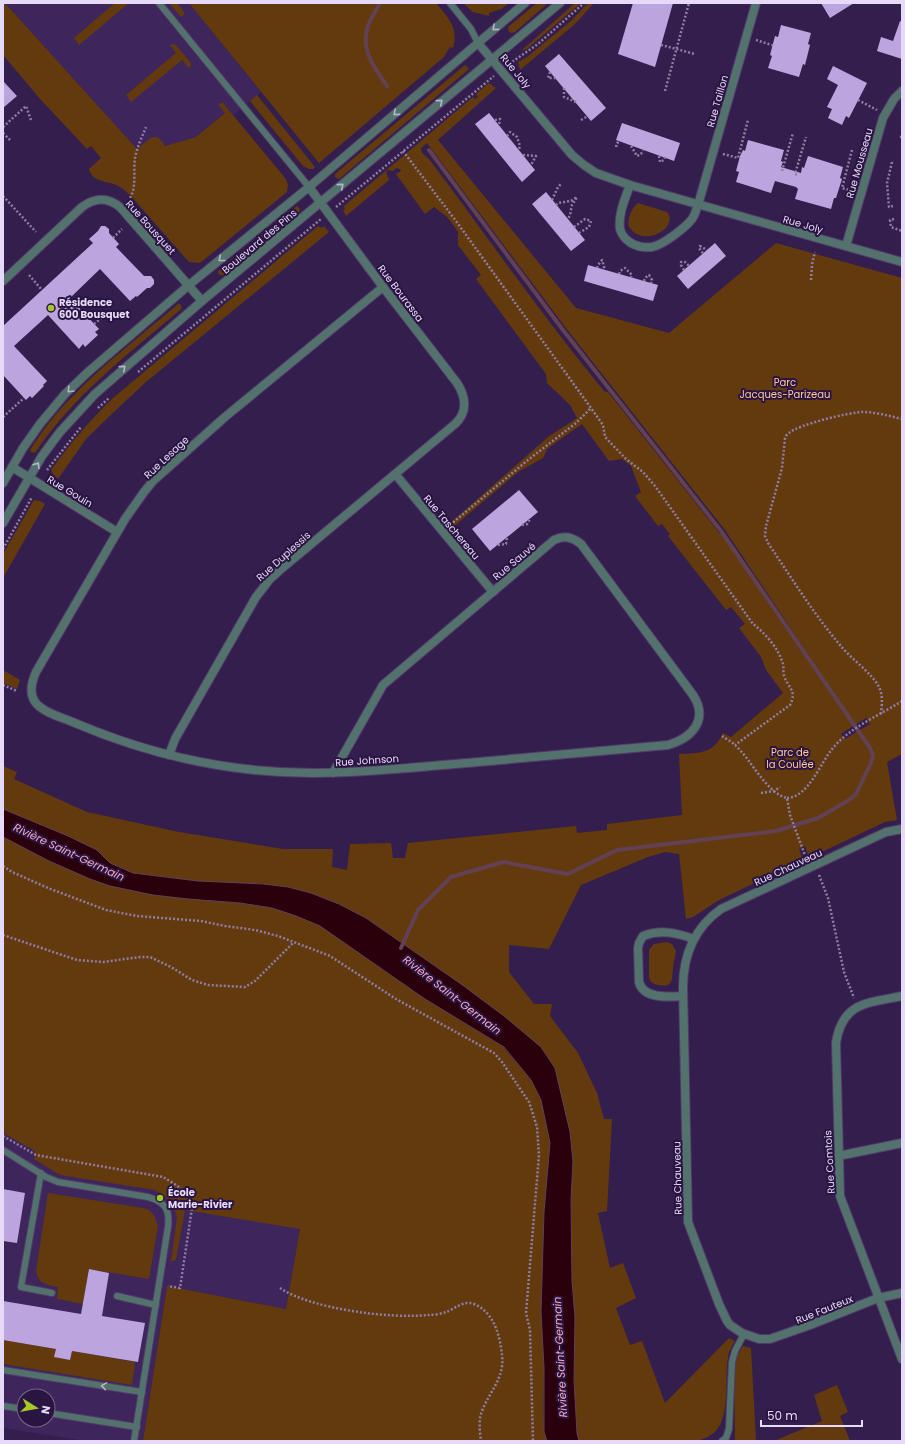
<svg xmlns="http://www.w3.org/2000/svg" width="905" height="1444" font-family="Poppins,sans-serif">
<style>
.built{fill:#3e255b;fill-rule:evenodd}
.green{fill:#633a0e;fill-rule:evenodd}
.water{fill:#2a000d;stroke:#624154}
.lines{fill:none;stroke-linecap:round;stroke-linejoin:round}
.stream{stroke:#624154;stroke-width:4}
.building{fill:#bca5df}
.service-casing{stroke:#503c69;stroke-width:8}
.minor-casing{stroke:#503c69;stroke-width:10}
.tertiary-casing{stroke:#503c69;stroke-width:10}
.path{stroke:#8f7ea4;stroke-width:2.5;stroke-dasharray:2 2;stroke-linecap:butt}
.service{stroke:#54726d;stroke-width:6}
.minor{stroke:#54726d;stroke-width:8}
.tertiary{stroke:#54726d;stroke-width:8}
.oneway{stroke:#b3b6c7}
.poi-dot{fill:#a3c927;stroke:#2a1442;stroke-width:1.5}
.labels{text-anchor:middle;stroke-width:4;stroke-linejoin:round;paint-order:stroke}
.street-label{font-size:10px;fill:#e6daf8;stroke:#2a1442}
.poi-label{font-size:10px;font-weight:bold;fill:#e6daf8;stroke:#2a1442;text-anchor:start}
.park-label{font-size:10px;fill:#ffc897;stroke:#2a1442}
.water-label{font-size:11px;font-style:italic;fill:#f5abbe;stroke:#2a1442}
</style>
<rect width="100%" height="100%" fill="#341e4e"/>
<!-- built -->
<g class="built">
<path d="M5 3H189L261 92 234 115 229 110 196 137 165 146 137 149Z"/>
<path d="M3 944 302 1219 286 1309 167 1286 143 1441H85L3 1428ZM24 1396H48V1420H24Z"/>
</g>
<!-- green -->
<g class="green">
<path d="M3 3H5L137 149C150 140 154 128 165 146L196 137 225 113 218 105 220 103H223L286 179 288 185 287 192 200 263 189 262 130 195C127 193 124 189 120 187 109 180 93 184 89 169L101 158 91 146 87 149 41 100 3 55Z"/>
<path d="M115 3H129L79 45 74 38Z"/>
<path d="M169 3H177L185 13 181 17Z"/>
<path d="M189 3H436C448 18 459 27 453 48L450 47 444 57 319 163Z"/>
<path d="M463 3H509L501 9 489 13V16L473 12Z"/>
<path d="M537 3H548L515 32 512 33 509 32 508 27Z"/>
<path d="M575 3H581L527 49 521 51Z"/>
<path d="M588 3H594L575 24 520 70 518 62 527 57 572 20Z"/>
<path d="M172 44 176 45 191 63V66L189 68 182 60 131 102 126 95 176 53 170 45Z"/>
<path d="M465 65 469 69 339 179 335 177V174Z"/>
<path d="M489 83 496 88 438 140 576 308 669 333 776 243 902 278V754L887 762 897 820 885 822 809 858 805 846 799 849 803 860 719 900 693 917 686 919 679 854 665 852 648 857 581 885 549 949 509 945V972L534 1004H552L550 1016 578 1053 597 1093 604 1119H612L607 1211 598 1213 610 1268 623 1263 636 1298 616 1308 630 1345 642 1341 665 1403 729 1338 735 1341C732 1346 728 1352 728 1358 724 1380 732 1422 711 1435 707 1438 701 1439 697 1441H579L577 1433 574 1380 575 1317 572 1281 571 1200 573 1161 570 1132 567 1119 504 1016 366 918 339 904 311 893 288 887 264 884 198 881 133 873 110 863 97 850 68 836 3 809V766L17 772 14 779 87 812 179 832 283 849H333L332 867 347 870 350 844 391 843 393 858H405L408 843 576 826 577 833 607 830V824L682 815 679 754C700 753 713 754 723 733L731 737 783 693 766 670 761 657 739 628 745 624 731 607 726 610 668 536 670 534 662 524 658 526 635 496 641 492 631 466 622 459 609 461 582 424 547 449 543 458 518 472 452 528 449 524 548 437 577 418 570 405 547 383 546 374 476 279 481 275 458 245V232L451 222 446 216 434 207 425 214 396 174 401 171 400 169 396 168 393 171 388 170 386 172 389 180 346 216 343 210 345 209 344 206 473 97 475 99 478 97 476 94ZM427 143 569 332 725 530 855 725 866 718 870 724 845 739 841 734 853 726 764 597 736 554 608 392 604 391C542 316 487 236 429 159L422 153 421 148Z"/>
<path d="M257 95 315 167 313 169H309L303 166 250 101Z"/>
<path d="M638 203 667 212C680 228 641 250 628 225 629 216 631 209 638 203Z"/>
<path d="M297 206 300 209 299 212 223 275H220L218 273V271Z"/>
<path d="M318 226 322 228 324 226 329 232 146 382 117 409 86 439 58 479 53 474 51 470C70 444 90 420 113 398Z"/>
<path d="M178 304H180L182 308 180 310C128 354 73 396 35 453L31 452 30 450C43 430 57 411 74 395 106 362 143 334 178 304Z"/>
<path d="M34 500 40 501 45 504 3 578V554Z"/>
<path d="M3 670 20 680 17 689 3 683Z"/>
<path d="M3 837 49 861 90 879 110 886 153 895 188 899 240 903 272 908 296 916 320 926 425 999 503 1047 531 1080 541 1100 550 1143 544 1212 541 1312 544 1368 543 1409 544 1432 547 1441H143L167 1286 286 1309 300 1229 185 1210 176 1259 174 1261H171L177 1217C174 1204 167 1197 155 1190L66 1176 58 1174 34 1159 35 1151 3 1133Z"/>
<path d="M667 942 672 944 676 951C675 956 674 962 673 967 672 979 674 988 658 985 653 984 650 982 649 977V950L654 944Z"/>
<path d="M48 1193 143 1208 149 1210 154 1215 158 1226 149 1279 89 1269 83 1304 57 1299 58 1287C47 1285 38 1284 36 1271Z"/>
<path d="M3 1340 56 1349 55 1357 70 1360 72 1351 135 1362 132 1385 3 1364Z"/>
<path d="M743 1346 751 1348 756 1441H735L734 1368 738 1354Z"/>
<path d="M837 1385 848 1412 840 1416 850 1441H774L822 1421 814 1395Z"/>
</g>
<!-- water -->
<path class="water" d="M3 809 68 836 97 850 110 863 133 873 198 881 264 884 288 887 311 893 339 904 366 918 461 984 504 1016 541 1047 555 1068 570 1132 573 1161 571 1200 572 1281 575 1317 574 1380 577 1433 579 1441H547L544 1432V1368L541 1312 544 1212 550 1143 541 1100 531 1080 504 1047 425 999 320 926 296 916 272 908 240 903 188 899 153 895 110 886 90 879 49 861 3 837Z"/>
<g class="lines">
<!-- stream -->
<g class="stream">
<path d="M380 3C376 10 371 18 368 26 360 50 374 67 387 86"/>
<path d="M401 948 418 910 451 877 503 862 568 874 617 850 776 831 818 818 849 800 856 794 871 763 873 755 870 748 721 531 563 330 429 150"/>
</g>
</g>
<!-- building -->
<g class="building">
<path d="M633 3H673L655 67 618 54Z"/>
<path d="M821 3H854L830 18Z"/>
<path d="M900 21 902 22V59L877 51 881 37 893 41Z"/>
<path d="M781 25 811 33 808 44 810 45 805 65 803 64 799 77 768 68 772 56 770 55 775 36 778 37Z"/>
<path d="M559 54 606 108 591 121 545 66Z"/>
<path d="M833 66 867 83 849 118 846 116 842 125 828 118 832 109 827 107 838 85 827 79Z"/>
<path d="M3 81 17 96 3 108Z"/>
<path d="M489 113 535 170 522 182 475 124Z"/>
<path d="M622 123 680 143 674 161 616 140Z"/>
<path d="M748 140 784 150 781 161 783 162 781 167 801 173 802 167 804 168 808 156 843 167 840 178 842 179 836 198H834L831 209 795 199 798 189 796 187 775 181 771 193 736 182 739 172 736 171 740 156 743 150 745 151Z"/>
<path d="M546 192 585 240 571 251 532 204Z"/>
<path d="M101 226H105L109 229V233L119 244 116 247 144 276H151L154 280V284L150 288H147L137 297 136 296 130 301 100 269 70 298 99 329 95 332 98 335 85 347 83 344 79 349 48 315 14 346 47 381 43 385 44 386 32 398 30 396 26 400 3 375V326L93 243 89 239 98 231Z"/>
<path d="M715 243 726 256 688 289 677 276Z"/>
<path d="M588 265 658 285 653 301 584 281Z"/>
<path d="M519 490 538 512 490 551 472 529Z"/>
<path d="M3 1189 25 1193 17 1243 3 1241Z"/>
<path d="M89 1269 109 1273 102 1316 145 1323 138 1362 72 1351 70 1360 54 1357 56 1349 3 1340V1301L81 1314Z"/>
</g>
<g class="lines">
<defs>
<g id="service">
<path d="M159 3 309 187"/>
<path d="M450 3 471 29 478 43"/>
<path d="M3 1150 46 1177 58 1182 148 1197C165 1202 170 1209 168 1227L134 1441"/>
<path d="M41 1173 21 1287 52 1293"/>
<path d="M117 1296 156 1305"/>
<path d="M3 1370 142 1392"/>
<path d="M3 1406 24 1409"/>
<path d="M48 1413 137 1427"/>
<path d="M722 1441 726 1438 729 1429 732 1362 735 1351 744 1334"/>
</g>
<g id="minor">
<path d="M478 43 572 155 584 165 596 173 630 185 902 262"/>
<path d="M630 185C625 199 618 214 620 229 622 236 626 240 631 243 638 247 645 248 652 247 663 245 685 228 692 219 695 215 696 210 698 205L756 3"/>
<path d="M846 246 883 118 894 99 902 91"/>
<path d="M3 281 82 207C96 197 108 197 121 208L202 301"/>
<path d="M12 467 117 532"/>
<path d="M396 475 493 592"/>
<path d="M169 755 175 739 256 597 270 579 280 570 455 424C468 412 466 397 457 383L383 287 309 187"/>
<path d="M333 773 383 685 554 540C565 535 572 537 581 544L693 695C709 720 692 738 668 745 601 751 534 757 467 763 417 767 365 773 314 773 232 773 150 755 75 723 49 712 20 708 36 672L125 519 144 492 153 481 225 417 383 287"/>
<path d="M902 829 886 832 721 909C694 928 683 956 683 988L688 1222 719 1304 727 1321 730 1325 742 1333 759 1339H770L810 1325 878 1298 902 1293"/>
<path d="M683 996C669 997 643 999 639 982L638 948 639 943 643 936C661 929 677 933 694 939"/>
<path d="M902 996C868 1003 842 1002 836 1043L840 1196 902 1359"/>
<path d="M838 1156 902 1143"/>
</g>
<g id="tertiary">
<path d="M3 483 23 448 40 424 65 394 88 372 189 285 309 187 525 3"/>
<path d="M3 523 42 456 60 432 95 394 202 301 560 3"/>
</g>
</defs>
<!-- service casing -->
<use href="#service" class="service-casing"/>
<!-- minor casing -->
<use href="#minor" class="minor-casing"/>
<!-- tertiary casing -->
<use href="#tertiary" class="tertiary-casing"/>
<!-- path -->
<g class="path">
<path d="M756 40 775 46"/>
<path d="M661 45 695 54"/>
<path d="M509 64 538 44 584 3"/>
<path d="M550 72 548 78H556"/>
<path d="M564 88V97L576 102"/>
<path d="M665 91 689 3"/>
<path d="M858 100 877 110"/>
<path d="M495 120 500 119 499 125"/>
<path d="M581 120 588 116"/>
<path d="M3 127 26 106 31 120"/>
<path d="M3 133 10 140"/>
<path d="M507 136 510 132 517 137 520 146 519 149"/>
<path d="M902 136 901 137 902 138"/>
<path d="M631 146 637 156 641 154 643 150"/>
<path d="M616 147 617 143 620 142"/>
<path d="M852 150 842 188 853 191"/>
<path d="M403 151 456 221 591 408 603 425 605 437 626 459 643 472 655 486 753 624C765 633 779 649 783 664 784 668 783 672 784 676 789 689 797 691 790 705L735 745"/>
<path d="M723 154 738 158 748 120"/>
<path d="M523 155 536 156 531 165"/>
<path d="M659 156 660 162 664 160 665 157"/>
<path d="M892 162 887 183 889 207 893 206"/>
<path d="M782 171 793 133"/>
<path d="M797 175 795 174 806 137"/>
<path d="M3 196 36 232"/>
<path d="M130 198C137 186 133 171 135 158 137 147 142 137 146 127"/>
<path d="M552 200 558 187 562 183"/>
<path d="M556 205 558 203 571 201 577 197 572 205 570 215 568 219"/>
<path d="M336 207 494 76"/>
<path d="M894 219 890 220 891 227 902 231"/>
<path d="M574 227 585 219 591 221 589 227 579 233"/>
<path d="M113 238 122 229"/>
<path d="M703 253 700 250V246L707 250"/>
<path d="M597 268 598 265 602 260 605 270"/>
<path d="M684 270 681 265V262H685L689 266"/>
<path d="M619 274 620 271 625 268 632 275 631 277"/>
<path d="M29 275 42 290"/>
<path d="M811 280 812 264 815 252"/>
<path d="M644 281 645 278 649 275 652 280 651 283"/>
<path d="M94 324 111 311"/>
<path d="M138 372 321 219"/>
<path d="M98 408 109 398"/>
<path d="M3 417 24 398"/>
<path d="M47 470 81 427"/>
<path d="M450 525 528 460 576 423 591 408"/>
<path d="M522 525 527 524 530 519"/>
<path d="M498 545 506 544 507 538"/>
<path d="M3 549 32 497"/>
<path d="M3 685 17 691"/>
<path d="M881 714C882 705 883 695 879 687 872 673 851 659 840 645 813 613 791 577 768 543L765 536 766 526 782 468 785 438C786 436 787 434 789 433 797 425 850 412 863 412 876 412 889 416 902 419"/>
<path d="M722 736C726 739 731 741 735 745 751 759 766 793 787 798L790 815 806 858"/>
<path d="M761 793 774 791 780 787"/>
<path d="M787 798C809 797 820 763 833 748 849 728 880 715 902 701"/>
<path d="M3 866 12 872 48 888 106 910 137 916 201 921 225 926 255 930 278 936 312 949 330 956 396 999 494 1053 502 1062 529 1102 537 1127 539 1155 526 1313 530 1330 533 1441"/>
<path d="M819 875 828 898 844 972 854 998"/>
<path d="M3 935 77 960 103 962 140 957H150L171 967 192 980 208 985 245 987 255 981 293 943"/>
<path d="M3 1136 36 1155 163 1177C175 1184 191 1193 192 1208L180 1288 168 1286"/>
<path d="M280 1288C311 1309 390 1319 428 1315 433 1315 441 1314 446 1312 455 1309 463 1300 474 1304 494 1312 500 1336 502 1355 505 1378 489 1392 482 1411 478 1420 480 1432 481 1441"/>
</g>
<!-- service -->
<use href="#service" class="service"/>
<!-- minor -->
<use href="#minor" class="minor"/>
<!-- tertiary -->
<use href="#tertiary" class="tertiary"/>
</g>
<!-- one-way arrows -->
<defs><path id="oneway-chevron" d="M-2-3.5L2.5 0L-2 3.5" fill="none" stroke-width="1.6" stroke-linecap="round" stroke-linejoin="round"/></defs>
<g class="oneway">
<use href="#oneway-chevron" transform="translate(495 28) rotate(139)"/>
<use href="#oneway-chevron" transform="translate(440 102) rotate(-40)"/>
<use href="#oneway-chevron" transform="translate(396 113) rotate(140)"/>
<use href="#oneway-chevron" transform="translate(341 186) rotate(-40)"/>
<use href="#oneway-chevron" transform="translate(221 259) rotate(141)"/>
<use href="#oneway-chevron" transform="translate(123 368) rotate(-41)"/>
<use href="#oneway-chevron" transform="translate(70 390) rotate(134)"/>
<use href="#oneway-chevron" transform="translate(37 465) rotate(-58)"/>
<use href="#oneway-chevron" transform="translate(104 1386) rotate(-171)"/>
</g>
<!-- markers -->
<g class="poi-dot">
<circle cx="51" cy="308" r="4"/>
<circle cx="160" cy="1198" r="4"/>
</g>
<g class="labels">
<!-- street labels -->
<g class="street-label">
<text transform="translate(516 71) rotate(50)" y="4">Rue Joly</text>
<text transform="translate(717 101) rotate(-74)" y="4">Rue Taillon</text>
<text transform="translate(859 163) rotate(-74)" y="4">Rue Mousseau</text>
<text transform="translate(803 224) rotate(16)" y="4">Rue Joly</text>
<text transform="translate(151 227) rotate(48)" y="4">Rue Bousquet</text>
<text transform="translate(259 241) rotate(-40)" y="4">Boulevard des Pins</text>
<text transform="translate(401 293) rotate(53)" y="4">Rue Bourassa</text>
<text transform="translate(166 457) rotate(-43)" y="4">Rue Lesage</text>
<text transform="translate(70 491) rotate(31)" y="4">Rue Gouin</text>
<text transform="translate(452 527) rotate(50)" y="4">Rue Taschereau</text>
<text transform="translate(283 556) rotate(-42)" y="4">Rue Duplessis</text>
<text transform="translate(514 561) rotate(-40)" y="4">Rue Sauvé</text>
<text transform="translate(367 760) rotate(-4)" y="4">Rue Johnson</text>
<text transform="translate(788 867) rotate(-25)" y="4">Rue Chauveau</text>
<text transform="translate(829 1162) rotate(-93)" y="4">Rue Comtois</text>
<text transform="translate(677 1178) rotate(-91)" y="4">Rue Chauveau</text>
<text transform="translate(824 1309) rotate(-22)" y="4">Rue Fauteux</text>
</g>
<!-- poi labels -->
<g class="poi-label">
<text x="59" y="306">Résidence<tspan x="59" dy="12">600 Bousquet</tspan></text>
<text x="168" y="1196">École<tspan x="168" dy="12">Marie-Rivier</tspan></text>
</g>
<!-- park labels -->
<g class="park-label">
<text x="785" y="386">Parc<tspan x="785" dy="12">Jacques-Parizeau</tspan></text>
<text x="790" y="756">Parc de<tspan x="790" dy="12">la Coulée</tspan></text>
</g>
<!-- water labels -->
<g class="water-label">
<text transform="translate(69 852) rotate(25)" y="4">Rivière Saint-Germain</text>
<text transform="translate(452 995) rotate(38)" y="4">Rivière Saint-Germain</text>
<text transform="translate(560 1357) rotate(-93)" y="4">Rivière Saint-Germain</text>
</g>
</g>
<!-- border -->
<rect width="905" height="1444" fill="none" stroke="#e6daf8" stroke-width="8"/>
<!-- north arrow -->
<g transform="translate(36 1408) rotate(101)"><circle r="19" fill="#2a1442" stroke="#75638b"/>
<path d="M0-3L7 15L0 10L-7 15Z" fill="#a3c927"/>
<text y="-6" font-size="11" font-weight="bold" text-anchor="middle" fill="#e6daf8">N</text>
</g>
<!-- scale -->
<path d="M761 1420v6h101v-6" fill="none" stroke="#e6daf8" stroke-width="2"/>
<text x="767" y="1420" font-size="12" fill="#e6daf8" stroke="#2a1442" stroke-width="3" paint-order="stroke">50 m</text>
</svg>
